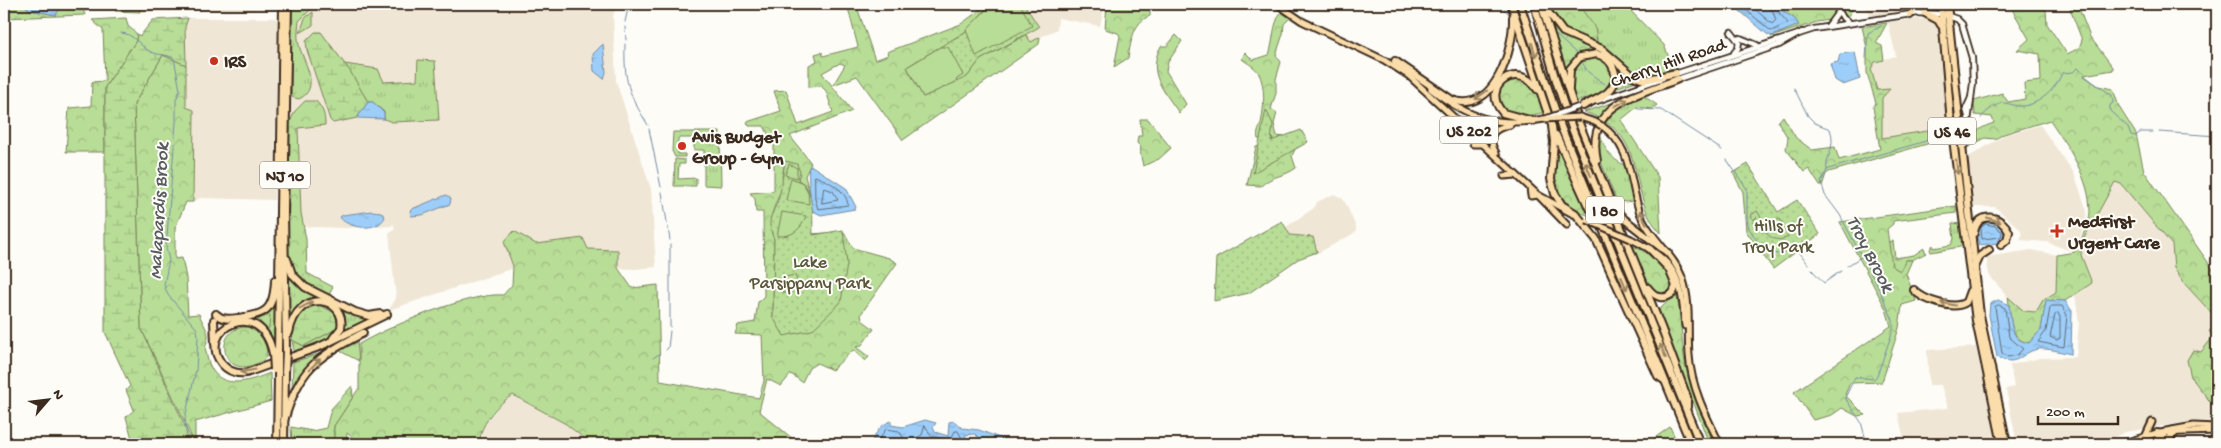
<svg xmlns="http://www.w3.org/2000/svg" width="2221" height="448" font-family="'Gochi Hand',sans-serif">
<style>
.built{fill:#f0e6d5}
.grass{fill:url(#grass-tufts);stroke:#7a845a}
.forest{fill:url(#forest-crowns);stroke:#7a845a}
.wetland{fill:url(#wetland-marsh);stroke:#7a845a}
.park{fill:url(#park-dots);stroke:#7a845a}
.pitch{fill:#b8dd97;stroke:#7a845a}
.water{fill:url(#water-ripples);stroke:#768ca2}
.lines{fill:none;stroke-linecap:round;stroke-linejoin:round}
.shore{stroke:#626c76;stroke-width:1}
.stream{stroke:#768ca2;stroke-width:1}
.secondary-casing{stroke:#3b2a1e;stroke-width:8}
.primary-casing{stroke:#3b2a1e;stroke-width:9}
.highway-casing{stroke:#3b2a1e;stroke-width:10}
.secondary{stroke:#fdfcf7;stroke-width:4.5}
.primary{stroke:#fbddab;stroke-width:5}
.highway{stroke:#fbddab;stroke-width:6}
.secondary-bridge-casing{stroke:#3b2a1e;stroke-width:8;stroke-linecap:butt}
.primary-bridge-casing{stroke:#3b2a1e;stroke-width:9;stroke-linecap:butt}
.highway-bridge-casing{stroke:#3b2a1e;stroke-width:10;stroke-linecap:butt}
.secondary-bridge{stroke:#fdfcf7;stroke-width:4.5}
.primary-bridge{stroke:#fbddab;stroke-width:5}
.highway-bridge{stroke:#fbddab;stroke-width:6}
.oneway{stroke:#9b8464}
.poi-dot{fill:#c8321e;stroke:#fdfcf7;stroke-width:2}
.labels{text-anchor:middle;stroke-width:4;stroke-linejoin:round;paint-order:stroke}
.shield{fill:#fdfcf7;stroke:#75695f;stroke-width:1}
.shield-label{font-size:16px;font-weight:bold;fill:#3b2a1e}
.poi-label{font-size:18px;font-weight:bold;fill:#3b2a1e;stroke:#fdfcf7;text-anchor:start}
.street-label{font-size:18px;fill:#3b2a1e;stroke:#fdfcf7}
.park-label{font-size:18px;fill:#5a573c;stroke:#fdfcf7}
.water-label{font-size:19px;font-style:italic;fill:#585b60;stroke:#fdfcf7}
</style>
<defs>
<pattern id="grass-tufts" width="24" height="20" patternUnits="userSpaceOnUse" patternTransform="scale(1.25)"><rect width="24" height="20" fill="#b8dd97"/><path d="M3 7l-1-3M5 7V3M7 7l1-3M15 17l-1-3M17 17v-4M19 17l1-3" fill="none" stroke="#9fbe82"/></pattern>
<pattern id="forest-crowns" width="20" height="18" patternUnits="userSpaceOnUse" patternTransform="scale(1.25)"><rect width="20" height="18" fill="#b8dd97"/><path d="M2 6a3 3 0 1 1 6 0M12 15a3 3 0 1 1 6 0" fill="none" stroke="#9fbe82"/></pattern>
<pattern id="wetland-marsh" width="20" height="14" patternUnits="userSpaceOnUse" patternTransform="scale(1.25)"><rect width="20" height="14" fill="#b8dd97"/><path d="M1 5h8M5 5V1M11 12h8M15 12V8" fill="none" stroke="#9fbe82"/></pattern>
<pattern id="park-dots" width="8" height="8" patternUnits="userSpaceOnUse" patternTransform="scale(1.25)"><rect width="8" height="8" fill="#b8dd97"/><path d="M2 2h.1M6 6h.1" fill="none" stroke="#9fbe82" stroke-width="1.8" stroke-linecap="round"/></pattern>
<pattern id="water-ripples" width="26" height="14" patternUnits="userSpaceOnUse" patternTransform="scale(1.25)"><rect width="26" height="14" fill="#9dcefa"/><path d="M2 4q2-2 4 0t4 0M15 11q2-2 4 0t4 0" fill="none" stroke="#88b1d6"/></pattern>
</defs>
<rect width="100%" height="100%" fill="#fdfcf7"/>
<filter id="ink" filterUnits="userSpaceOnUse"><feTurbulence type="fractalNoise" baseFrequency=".02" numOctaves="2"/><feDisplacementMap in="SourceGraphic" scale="10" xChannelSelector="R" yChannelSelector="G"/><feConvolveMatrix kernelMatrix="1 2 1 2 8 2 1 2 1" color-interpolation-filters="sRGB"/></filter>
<g filter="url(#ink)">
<!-- built -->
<g class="built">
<path d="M139 4H279L276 9 140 12Z"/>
<path d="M292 4H616L613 17 616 81 651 189 656 267 636 269 526 264 389 310 396 298 389 233 395 229 393 223 392 226 344 228 288 226Z"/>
<path d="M992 4H1105L1100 26 1058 18 1057 29 1031 42 1026 35 940 47Z"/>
<path d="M1863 4H1915L1911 10 1881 15H1871Z"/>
<path d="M188 18H275L278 21 274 200 200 198 193 202 194 110 186 107 185 27Z"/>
<path d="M1916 19H1932L1939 25 1947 128 1882 138V98L1889 90H1877L1871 69 1875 62 1896 56 1888 22Z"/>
<path d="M2040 125 2074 173 2087 211 2086 221 2074 252 2046 242 2020 240 2022 235 2020 229 1995 207H1973L1967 158 2005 135Z"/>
<path d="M2114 182 2121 184 2172 245 2174 268 2183 282 2217 319V324L2209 331 2214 337 2201 353 2191 377 2215 408 2214 421 2188 422 2125 432 2100 444H2017L2006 389 2014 387 2010 365 2040 358 2076 357 2079 322 2075 295 2092 283 2081 255 2083 240Z"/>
<path d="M1334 194 1342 198 1346 204 1356 227V232L1320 252 1298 259 1249 293 1214 301 1216 258 1282 221 1286 227 1314 208 1317 202Z"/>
<path d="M2031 250 2057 255 2056 292 2043 300 2036 312 2024 311 2008 297 1989 275 1986 257Z"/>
<path d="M1976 347 1998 444H1905L1898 413 1948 408 1941 385H1929L1927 350Z"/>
<path d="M513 394 566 424 591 444H481L484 425 507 397Z"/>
</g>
<!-- grass -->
<g class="grass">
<path d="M292 4H316L299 21C298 29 297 37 299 45 303 61 322 88 299 99L292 97 291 93Z"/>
<path d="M1579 4H1624L1664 45 1673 68 1573 103 1570 79 1579 63 1595 57 1597 38Z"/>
<path d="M313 12V25L300 33 305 18Z"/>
<path d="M418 60 435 61 439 120 392 122 384 119V112L373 102H368L345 64 378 69 384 82 417 80Z"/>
<path d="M1648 91 1645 97 1657 105 1652 109 1637 107 1621 120 1658 177 1661 233C1655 226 1649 219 1646 210 1631 166 1638 130 1584 112Z"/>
<path d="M1599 131C1604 148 1609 158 1626 166L1633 201 1625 202 1616 200 1599 157Z"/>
<path d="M673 132H720L721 186 704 185V150H694V138H678V154H685V157H675L672 151Z"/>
<path d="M675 159 685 160V164H679L678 179 696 178V186H674Z"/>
<path d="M1952 223 1961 224 1963 244 1960 247 1931 252 1930 249 1933 245V248L1951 245 1954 239Z"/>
<path d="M1893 241 1895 258 1914 255 1924 248 1926 253 1912 260H1906L1900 271 1891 266 1888 242Z"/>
<path d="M288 271 293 278 373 319 339 336 342 329 333 305 307 301 298 307 290 320Z"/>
<path d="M275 302V351C270 336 264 324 247 319L268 311Z"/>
<path d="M338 328 334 335 294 353 292 340 304 346Z"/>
<path d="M357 342 359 361 338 350Z"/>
<path d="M325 352 308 367 292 389 293 362Z"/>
<path d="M352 386 353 397 334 426V444H292L291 427 312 431 326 428 331 409Z"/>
</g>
<!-- forest -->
<g class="forest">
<path d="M4 4H23L30 10 56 15 60 4H81L85 15 4 18Z"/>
<path d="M120 4H139L140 12 115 11Z"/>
<path d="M847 4H856L875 60 888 55 887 52 961 24 980 10 977 4H991L965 32 907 67 967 77 980 60 1026 35 1031 42 1040 37 1039 44 903 140 857 76 833 85 845 65 840 63 822 73 852 111 790 136 811 163 805 176 811 198 785 161 782 177 784 183C777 203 765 218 774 239L773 317 809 234 844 232 853 248 889 258 897 263 861 314 862 320 874 329 861 346 856 347 869 357 865 361 853 350 832 370 817 363 809 368 802 382 791 374 781 386 767 379 759 411 793 439 804 444H591L566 424 513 395C499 402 476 428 481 444H360L347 433 346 444H334V426L359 388V344C388 327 470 292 503 295L512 285 513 266 504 242 514 231 536 244 583 238 588 249 618 250V268L632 288 658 285 660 381 759 398 764 381 762 335 735 334 738 325 755 322 758 302 764 296 763 212H756L755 199 750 193 774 191V145L764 126H749L747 122 781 111 774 91 786 90 798 125 833 112 826 91 821 86 809 87V65L817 61 815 54 822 52 823 56 858 47Z"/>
<path d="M1107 4H1150V16C1133 22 1131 42 1128 58L1114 67 1120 36 1118 33 1105 29Z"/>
<path d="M1547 4H1579C1590 25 1599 22 1596 50 1582 50 1573 58 1566 70L1551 28 1554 26Z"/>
<path d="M1764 4H1857L1847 17 1817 22 1771 37 1798 25 1795 19 1783 11 1784 7Z"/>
<path d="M2009 4H2030L2046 10 2047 24 2067 54 2079 48 2082 40 2070 9 2075 6 2080 11 2090 37 2113 67V70L2084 75 2098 86 2113 89 2119 107 2136 134 2144 171 2217 275V319L2183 282 2174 268 2172 245 2121 184 2115 182 2083 240 2081 255 2092 283 2065 301H2046L2041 330 2029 343C2008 340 2011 314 2008 297L2024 311 2036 312 2043 300 2056 292 2057 255 2075 252C2080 240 2090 224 2090 212 2090 178 2068 147 2050 120L2004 134 1995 139 1985 138 1969 147C1971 133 1981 127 1994 123L1992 117 1975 115 1974 101 2002 93 2008 102 2025 99 2024 83 2041 81 2040 54 2017 50 2029 39Z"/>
<path d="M1281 12 1290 18 1284 24 1283 34 1276 55 1281 62 1276 79V93L1271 109 1277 113 1274 124 1277 136 1285 137 1301 131 1307 142 1295 149 1292 156 1296 168C1284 177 1272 175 1261 186L1247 185 1256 147 1273 141 1272 138 1258 139C1256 132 1260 129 1261 123 1264 108 1266 86 1258 72 1255 67 1247 63 1242 59L1245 52 1253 60 1269 55C1274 40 1272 26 1281 12Z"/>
<path d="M126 18 128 26 137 34 136 41 105 87V152H66L69 108 91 106 92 82 105 81 103 30 92 20Z"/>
<path d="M1887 23 1876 43 1882 46 1884 60 1875 62 1871 69 1877 90 1890 89 1882 98V138L1947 128 1948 138 1829 172 1826 174 1822 186H1820L1809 169 1804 172 1786 149 1788 138 1778 122 1783 116 1796 138 1812 150 1835 147 1839 160 1880 149 1873 107 1876 103 1867 73V48L1862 27Z"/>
<path d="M1176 35 1182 41 1168 62 1166 71 1186 104 1179 113C1164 91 1146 73 1161 46H1167Z"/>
<path d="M163 55 186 65V107L194 110 193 202H186L175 228V259L182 258 186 278 188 315 199 314C201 320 208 330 208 336 208 342 204 346 206 352 213 392 243 384 270 373L271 401 195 422V444L141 328 134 104Z"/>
<path d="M1519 78C1534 84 1540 98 1545 112 1493 128 1486 81 1519 78Z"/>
<path d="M305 101H316C323 109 325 114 325 125L298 128 301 213 306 239 307 273 333 287 328 297 295 276 288 258 290 122 295 111Z"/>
<path d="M1140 119H1148L1171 148 1159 159 1143 166 1140 152 1141 147 1137 143 1138 136H1142Z"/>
<path d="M1559 151 1590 216C1556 204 1550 187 1556 152Z"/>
<path d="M1956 206V213L1893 221V224L1887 229 1892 266 1900 271 1906 260H1912L1906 274 1916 301 1902 305 1899 328 1882 382 1850 383 1845 395 1865 415 1857 416 1842 408 1832 415 1813 420 1794 392 1891 326 1886 309 1840 222Z"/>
<path d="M1631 245C1652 254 1667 267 1674 289L1671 293 1660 296 1652 290Z"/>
<path d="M1677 297C1682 320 1681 344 1686 367 1691 394 1703 419 1714 444H1709L1659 310 1668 301Z"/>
<path d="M270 315 269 328 266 329 258 319Z"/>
<path d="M2217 324V421H2214L2215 408 2191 377 2187 360 2193 350 2201 352 2213 337 2209 331Z"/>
<path d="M247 327C260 332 267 342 267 356 263 362 257 364 250 366 220 374 214 327 247 327Z"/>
<path d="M1670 427 1678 444H1646Z"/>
</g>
<!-- wetland -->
<g class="wetland">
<path d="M188 18 185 27 186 65 163 55 134 104 141 328 193 444H137L133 442 126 417 134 410 126 390 130 386 105 332V87L136 41 137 34 140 36 153 20Z"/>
<path d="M315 32H321L350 71 368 102 357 118 333 123 330 120 307 50 306 41Z"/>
<path d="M319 305 335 313 338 328 304 346 292 340C294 323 299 305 319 305Z"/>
</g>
<!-- park -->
<g class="park">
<path d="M991 4H1024L1039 27 980 60 967 77 923 97 907 67 965 32Z"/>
<path d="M1266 110 1273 124 1271 141 1301 130 1308 142 1253 173Z"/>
<path d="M785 161 797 164 800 172 798 180C816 188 812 219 813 235L843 230 847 264 841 302 812 330 784 336 773 317 774 239C765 218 773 216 779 197 782 186 783 173 785 161Z"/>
<path d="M1748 164 1778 212 1797 200 1820 234 1773 269 1746 231 1743 192 1733 173Z"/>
<path d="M1282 221 1290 235 1313 237 1317 252 1298 259 1249 293 1214 301 1216 258Z"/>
</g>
<!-- pitch -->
<g class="pitch">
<path d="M992 4H1020L1032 26 976 56 966 30Z"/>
<path d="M940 47H948L963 75 957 79 956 82 923 97 907 67Z"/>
<path d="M789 164 797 168V178L785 175Z"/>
<path d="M791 178 803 183 808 192 809 204 786 200Z"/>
<path d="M1757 211 1763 220 1756 225 1753 221 1757 217 1753 220 1750 216Z"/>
<path d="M782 212 806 216C801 230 792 237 777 236Z"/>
<path d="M1780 219 1788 237C1777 243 1768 238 1763 227Z"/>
<path d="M795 275 797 281C796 290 791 294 783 293L780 278Z"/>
</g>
<!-- water -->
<g class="water">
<path d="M23 4H62L56 15 30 10Z"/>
<path d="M1735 4 1785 7 1783 11 1795 19 1799 25 1772 36 1768 35 1734 6Z"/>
<path d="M603 44 606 72 604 79 594 71 593 54Z"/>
<path d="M1855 52 1860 79 1843 85 1835 80 1830 64 1838 62 1840 54Z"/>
<path d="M368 102H373L384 113V119L357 118Z"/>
<path d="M812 166 846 188 856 207 855 209 821 215 813 211C811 205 807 171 809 167Z"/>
<path d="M446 195 451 198 450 204 422 215 411 216 410 211 412 209Z"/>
<path d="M372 211 381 212 385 217C378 233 346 228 340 217L343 215Z"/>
<path d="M1994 220 2005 227 2007 237 1999 243 1979 245 1975 230 1980 221Z"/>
<path d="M1998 300 2009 305C2012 321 2009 341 2029 343L2041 330 2046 300 2065 301 2072 311 2071 354C2061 352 2048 348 2038 349 2019 353 2019 368 1997 357L1989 315 1990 304Z"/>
<path d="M925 420 936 423 933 427 935 432 948 436 949 422 954 421 962 428 979 430 1015 444H977L980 439 975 434 965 435 966 438 975 444H871C875 434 880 425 891 421V425L903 427Z"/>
</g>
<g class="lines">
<!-- shore -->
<g class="shore">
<path d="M1739 4 1771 31 1788 23 1780 14 1777 4"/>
<path d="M1749 4 1772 24 1776 20 1770 4"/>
<path d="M815 176C828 181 846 189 848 205L818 209 815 199Z"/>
<path d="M824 188 833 191 838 200 822 203Z"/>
<path d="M1986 224 1995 226 2002 232 2001 237 1982 239 1981 228Z"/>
<path d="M1999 305 2005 308 2009 337 2023 349 2017 355 2008 357 2002 353 1995 307Z"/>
<path d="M2052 306H2062L2067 315 2064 347 2038 342 2046 331 2050 308Z"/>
<path d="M2058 313 2060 317V338L2057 340 2050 337 2055 315Z"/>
<path d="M876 444 886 429 899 431 904 439 913 440 922 435 925 425 931 436 946 440 951 439 955 431H958L965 444"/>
</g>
<!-- stream -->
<g class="stream">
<path d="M61 4 70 9 87 11"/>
<path d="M1500 4 1509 14"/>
<path d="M625 22 629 4"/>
<path d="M625 27 626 40"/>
<path d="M121 33C134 33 141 48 151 52 158 55 166 54 174 58L180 90 176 99V122L166 248 169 260 164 285 168 295 197 329 198 337 196 370 185 418 187 444"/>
<path d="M1557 36 1577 54"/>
<path d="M625 44C624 82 628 93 648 125"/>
<path d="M1866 58 1868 33 1881 26"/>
<path d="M1582 62 1588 72 1605 84"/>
<path d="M2084 76 2112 95 2113 103 2110 105V111L2128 127 2131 135 2135 136 2141 132H2153"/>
<path d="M1794 88 1808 116 1815 123 1830 129C1837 147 1824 159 1827 170"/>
<path d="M1638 109 1661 110 1722 150"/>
<path d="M1981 118C1983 113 1997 104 2003 103 2010 103 2016 107 2023 106 2040 104 2056 89 2062 73L2073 72 2078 68 2081 71"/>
<path d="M649 129 661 187"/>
<path d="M2159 132 2217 136"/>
<path d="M1727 160 1747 189V219L1749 228 1759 244 1767 251 1777 254 1797 249 1808 264"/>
<path d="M662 192 670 240"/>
<path d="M1847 266 1861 257"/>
<path d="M1812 270 1824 283 1841 271"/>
<path d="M670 327V245"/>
<path d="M666 350 668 348 670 331"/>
<path d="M653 358 659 354"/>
<path d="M1867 444 1861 422 1845 398 1855 377 1874 379 1877 376 1893 330V320L1880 291 1840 215 1825 195 1821 182 1827 170 1832 168 1947 135"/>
</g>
<defs>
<g id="secondary">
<path d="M1839 11 1843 18 1850 23"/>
<path d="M1828 26 1839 11"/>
<path d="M1731 32 1739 42 1738 48 1734 53"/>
<path d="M1740 38 1757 45"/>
<path d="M1675 74 1814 29 1918 13 1942 14 1957 19 1962 24 1972 58 1973 83 1965 145"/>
<path d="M1678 79 1779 45 1802 32"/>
<path d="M1597 101 1663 78"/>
<path d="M1968 116 1966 109 1971 98"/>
</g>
<g id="primary">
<path d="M1277 4 1302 21 1384 60 1409 76 1538 195 1573 214"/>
<path d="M1431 89C1468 118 1497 128 1544 119"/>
<path d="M1580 117 1595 122"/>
<path d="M1602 126C1632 147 1629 178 1639 210 1647 236 1674 253 1683 280 1691 304 1687 330 1689 355 1691 387 1706 416 1720 444"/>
<path d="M1472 134 1473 144H1483"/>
<path d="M1496 153C1486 136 1493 128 1510 125"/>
<path d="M1504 176 1516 175"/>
<path d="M1530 188 1531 196 1538 195 1567 225"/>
<path d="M1631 239C1677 262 1681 276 1685 326"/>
<path d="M2166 431 2194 426 2217 427"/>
<path d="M2146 435 2152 422"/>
<path d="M2121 444 2157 433 2217 431"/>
</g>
<g id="highway">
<path d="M1511 4 1551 123"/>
<path d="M1520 4 1561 127 1691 444"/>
<path d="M1534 4 1557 84 1573 131 1700 444"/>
<path d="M1541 4 1579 123 1661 327 1687 397V407"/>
<path d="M1941 4 1951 123 1976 321 2002 444"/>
<path d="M1947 4 1980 315 2007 444"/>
<path d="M1545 8 1563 32 1602 49 1633 76 1644 80 1676 73"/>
<path d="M1925 13 1938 20 1941 25"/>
<path d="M1910 15 1919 4"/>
<path d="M1395 61 1452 100C1495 115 1514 48 1513 17"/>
<path d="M1569 88 1570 69 1580 57 1597 54C1614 59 1622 79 1608 92 1601 98 1591 102 1583 106"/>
<path d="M1533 121 1503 113C1479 87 1518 59 1537 89"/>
<path d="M1552 126 1554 142 1551 179 1555 194 1562 205 1575 213 1596 239 1658 376 1664 380"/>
<path d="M1556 135 1589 208"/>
<path d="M1597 161C1585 103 1636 96 1678 79"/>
<path d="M1617 211 1624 219 1668 253"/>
<path d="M1974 233C1977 211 2001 214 2009 232L2007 240 2001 245"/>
<path d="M287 259 292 274 305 287 355 312 369 316 381 314"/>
<path d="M1976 265 1980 256 1989 250"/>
<path d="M1648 288C1655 297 1663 301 1673 293L1676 286 1669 269 1649 248"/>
<path d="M1914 290C1923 300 1954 311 1966 302L1970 291"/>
<path d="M216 314C222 320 229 319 238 318 266 315 274 310 275 280"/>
<path d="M214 320 215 344"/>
<path d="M289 333C298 285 347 298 341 328L333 338"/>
<path d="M286 350 284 211 288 4"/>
<path d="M278 352 283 4"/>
<path d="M273 354C261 294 195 330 222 364 228 371 237 374 246 373L319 347 387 314"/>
<path d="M284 421C300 367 316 358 363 333"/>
<path d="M2157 433 2162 444"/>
<path d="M2163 433 2167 444"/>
<path d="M277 444 278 376"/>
<path d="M284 444 285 373"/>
<path d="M2169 444 2170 438 2175 433"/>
</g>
</defs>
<!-- secondary casing -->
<use href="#secondary" class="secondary-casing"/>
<!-- primary casing -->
<use href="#primary" class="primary-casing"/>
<!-- highway casing -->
<use href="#highway" class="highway-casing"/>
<!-- secondary -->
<use href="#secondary" class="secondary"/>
<!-- primary -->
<use href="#primary" class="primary"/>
<!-- highway -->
<use href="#highway" class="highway"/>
<defs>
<path id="secondary-bridge" d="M1547 118 1578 107"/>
<g id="primary-bridge">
<path d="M1544 119 1580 117"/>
<path d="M1595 122 1602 126"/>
<path d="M1587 220 1631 239"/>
</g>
<g id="highway-bridge">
<path d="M273 354 274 370"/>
<path d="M285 373 286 350"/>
<path d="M278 376V352"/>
</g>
</defs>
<!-- secondary-bridge casing -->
<use href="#secondary-bridge" class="secondary-bridge-casing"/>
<!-- primary-bridge casing -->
<use href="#primary-bridge" class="primary-bridge-casing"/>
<!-- highway-bridge casing -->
<use href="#highway-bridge" class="highway-bridge-casing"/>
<!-- secondary-bridge -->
<use href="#secondary-bridge" class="secondary-bridge"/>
<!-- primary-bridge -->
<use href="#primary-bridge" class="primary-bridge"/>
<!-- highway-bridge -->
<use href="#highway-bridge" class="highway-bridge"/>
</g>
<!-- one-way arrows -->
<defs><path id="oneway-shaft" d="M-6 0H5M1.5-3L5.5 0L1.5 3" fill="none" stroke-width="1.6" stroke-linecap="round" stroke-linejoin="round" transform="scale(1.25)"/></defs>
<g class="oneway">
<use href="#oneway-shaft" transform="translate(1534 50) rotate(72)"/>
<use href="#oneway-shaft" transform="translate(1481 95) rotate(144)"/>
<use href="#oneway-shaft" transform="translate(1621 103) rotate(-28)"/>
<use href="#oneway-shaft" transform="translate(1957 167) rotate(83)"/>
<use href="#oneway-shaft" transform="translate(1588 169) rotate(-113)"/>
<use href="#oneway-shaft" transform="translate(1643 217) rotate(-117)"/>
<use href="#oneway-shaft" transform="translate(1994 220) rotate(19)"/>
<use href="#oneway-shaft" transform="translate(1624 283) rotate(67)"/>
<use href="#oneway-shaft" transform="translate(1948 304) rotate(-168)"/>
<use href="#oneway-shaft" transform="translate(306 305) rotate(-28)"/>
<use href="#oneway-shaft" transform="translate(1663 351) rotate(-112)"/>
<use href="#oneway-shaft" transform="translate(315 364) rotate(-45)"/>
<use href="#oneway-shaft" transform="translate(248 371) rotate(168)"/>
</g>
</g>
<!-- markers -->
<g class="poi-dot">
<circle cx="214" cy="61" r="5"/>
<circle cx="682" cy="146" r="5"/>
<path d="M2054.5 223.5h5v5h5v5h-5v5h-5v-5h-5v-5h5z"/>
</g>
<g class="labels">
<!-- shield labels -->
<g class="shield">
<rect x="1440" y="116.5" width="58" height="27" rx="4"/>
<rect x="1928" y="117.5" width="48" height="27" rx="4"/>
<rect x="260" y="161.5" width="50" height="27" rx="4"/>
<rect x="1586" y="196.5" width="38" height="27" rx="4"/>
</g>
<g class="shield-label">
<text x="1469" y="136">US 202</text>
<text x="1952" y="137">US 46</text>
<text x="285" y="181">NJ 10</text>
<text x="1605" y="216">I 80</text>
</g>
<!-- poi labels -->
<g class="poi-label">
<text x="224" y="67">IRS</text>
<text x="692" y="142">Avis Budget<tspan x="692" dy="21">Group - Gym</tspan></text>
<text x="2068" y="227">MedFirst<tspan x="2068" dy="21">Urgent Care</tspan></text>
</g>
<!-- street labels -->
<g class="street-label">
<text transform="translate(1668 62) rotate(-19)" y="6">Cherry Hill Road</text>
</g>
<!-- park labels -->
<g class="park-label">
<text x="1778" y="231">Hills of<tspan x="1778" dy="21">Troy Park</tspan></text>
<text x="810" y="267">Lake<tspan x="810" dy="21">Parsippany Park</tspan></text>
</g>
<!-- water labels -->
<g class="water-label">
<text transform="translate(157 211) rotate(-87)" y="7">Malapardis Brook</text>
<text transform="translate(1872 253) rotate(63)" y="7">Troy Brook</text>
</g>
</g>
<!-- margin -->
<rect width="2221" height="448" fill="none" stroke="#fdfcf7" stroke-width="20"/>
<rect x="10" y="10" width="2201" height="428" fill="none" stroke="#3b2a1e" stroke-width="2" filter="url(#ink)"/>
<!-- north arrow -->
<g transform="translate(48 400) rotate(62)" stroke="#fdfcf7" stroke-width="4" paint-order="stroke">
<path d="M0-4L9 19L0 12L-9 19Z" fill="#3b2a1e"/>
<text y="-8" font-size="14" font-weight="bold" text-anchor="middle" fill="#3b2a1e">N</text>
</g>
<!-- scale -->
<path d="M2038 416v8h80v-8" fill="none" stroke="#3b2a1e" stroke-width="2.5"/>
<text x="2046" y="416" font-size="15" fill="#3b2a1e" stroke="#fdfcf7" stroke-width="4" paint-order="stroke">200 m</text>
</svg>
